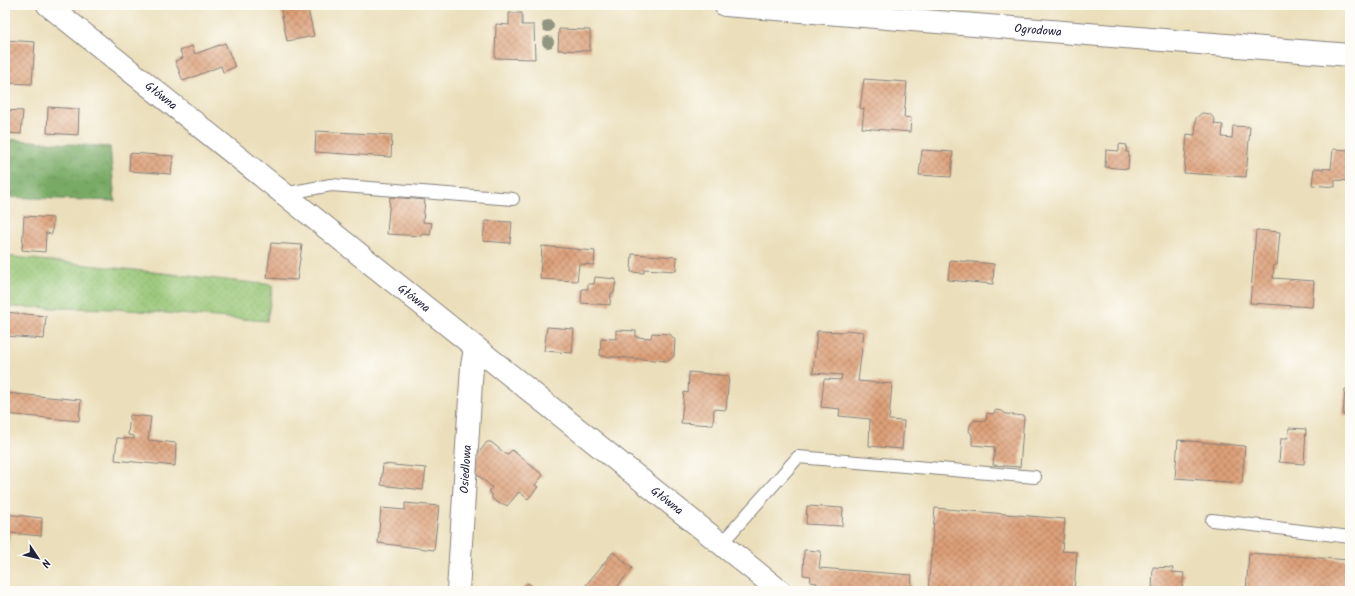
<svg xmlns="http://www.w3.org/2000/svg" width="1355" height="596" font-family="Kalam,sans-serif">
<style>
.grass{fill:url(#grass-dots);stroke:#5c7357}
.forest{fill:url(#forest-crowns);stroke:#4d6650}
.building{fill:url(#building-cross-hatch)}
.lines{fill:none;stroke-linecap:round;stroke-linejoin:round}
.service-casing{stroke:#86807b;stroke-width:14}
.minor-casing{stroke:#86807b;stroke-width:24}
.service{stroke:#fff;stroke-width:12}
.minor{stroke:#fff;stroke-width:22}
.tree{fill:#929680}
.labels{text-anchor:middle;stroke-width:4;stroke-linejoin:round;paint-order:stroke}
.street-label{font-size:12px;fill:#22223b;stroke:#fdfcf7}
</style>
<defs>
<pattern id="grass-dots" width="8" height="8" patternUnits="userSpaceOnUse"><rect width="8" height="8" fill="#95c473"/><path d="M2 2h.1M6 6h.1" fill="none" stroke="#80a864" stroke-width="1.8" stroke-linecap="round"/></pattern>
<pattern id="forest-crowns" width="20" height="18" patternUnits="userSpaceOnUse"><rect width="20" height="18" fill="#78aa65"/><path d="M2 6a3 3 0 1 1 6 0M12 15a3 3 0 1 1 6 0" fill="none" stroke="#628a54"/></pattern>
<pattern id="building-cross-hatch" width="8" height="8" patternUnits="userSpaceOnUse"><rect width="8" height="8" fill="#dda078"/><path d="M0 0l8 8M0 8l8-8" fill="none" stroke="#b38264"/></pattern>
</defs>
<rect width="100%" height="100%" fill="#fdfcf7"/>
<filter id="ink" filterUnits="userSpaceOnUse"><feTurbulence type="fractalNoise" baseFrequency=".025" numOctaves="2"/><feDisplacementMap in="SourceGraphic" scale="8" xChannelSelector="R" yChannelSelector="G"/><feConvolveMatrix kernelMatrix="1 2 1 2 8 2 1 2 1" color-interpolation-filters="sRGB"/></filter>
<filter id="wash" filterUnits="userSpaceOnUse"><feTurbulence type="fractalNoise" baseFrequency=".012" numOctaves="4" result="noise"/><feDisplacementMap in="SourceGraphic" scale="16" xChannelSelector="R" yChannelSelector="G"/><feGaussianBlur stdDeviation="0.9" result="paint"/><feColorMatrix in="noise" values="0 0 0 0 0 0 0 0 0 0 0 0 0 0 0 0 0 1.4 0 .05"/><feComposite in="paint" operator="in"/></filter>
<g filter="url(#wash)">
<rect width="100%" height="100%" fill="#ebdfbb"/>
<!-- grass -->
<path class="grass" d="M5 256 273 285 267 321 115 309 5 307Z"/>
<!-- forest -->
<path class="forest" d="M5 139 110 147 115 201 5 197Z"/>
<g id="blocks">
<!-- building -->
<g class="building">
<path d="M280 5H307L314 36 287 41Z"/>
<path d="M509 13H522V25H534L535 59 495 58 496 24 509 25Z"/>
<path d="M559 29 590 30V51L558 50Z"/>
<path d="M5 40 35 42 32 84 5 83Z"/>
<path d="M225 43 235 67 223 72 221 66 183 81 175 61 183 58 180 51 192 46 195 54Z"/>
<path d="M864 79 907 82 904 117 911 118 910 132 862 128 864 109 860 108Z"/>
<path d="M48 107 79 109 78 135 47 133Z"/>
<path d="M5 110 23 111 21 134 5 133Z"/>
<path d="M1202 113 1210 114 1215 120 1214 124 1223 125 1222 137 1232 138 1233 126 1250 127 1246 177 1184 173 1187 134 1195 135 1196 118Z"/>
<path d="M316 131 392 135 391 157 315 152Z"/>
<path d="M1119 144 1127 145 1126 152H1129L1128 169 1105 167 1106 150 1119 151Z"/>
<path d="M1333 149 1350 150 1349 181 1335 180V187L1312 185 1314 168 1331 169Z"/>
<path d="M922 150 953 152 951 177 919 175Z"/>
<path d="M130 153 173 156 171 174 129 171Z"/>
<path d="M390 197 425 200 423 222 432 223 430 235 422 234V236L387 234Z"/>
<path d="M24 216 53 218 52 234 46 233 45 252 22 250Z"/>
<path d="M485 221 512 222 510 243 483 241Z"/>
<path d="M1256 230 1280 232 1277 265H1274L1273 278 1314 281 1312 307 1250 303Z"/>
<path d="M271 243 302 245 297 280 267 278Z"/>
<path d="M542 246 595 251 594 265 579 264 577 281 540 279Z"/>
<path d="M632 254 677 257 676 271 644 269V273L631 272Z"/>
<path d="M950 260 994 264 993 284 948 280Z"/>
<path d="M595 277 616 279 614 293H611L610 305 581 303 582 289H588V284H594Z"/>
<path d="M5 312 46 316 44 339 5 336Z"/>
<path d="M547 327 574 329 572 353 544 351Z"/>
<path d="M616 330 636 331V337L651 338 652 333 670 334 675 340 674 356 668 361 600 356 601 338 616 339Z"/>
<path d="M846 330 864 332 858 381 892 384 889 420 904 421 902 449 869 446 870 419 839 416 840 409 821 407 824 379 841 380 842 375 813 373 817 331 845 332Z"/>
<path d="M689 372 729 376 726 410 714 409 713 425 681 423 684 392 688 393Z"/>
<path d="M1345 389H1350V416L1343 415Z"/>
<path d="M5 393 81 400 79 421 5 414Z"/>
<path d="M996 410 1002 411 1006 414 1024 416 1020 467 993 465 995 447 972 445V435L969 431 970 425 974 420 986 421 987 413 993 414Z"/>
<path d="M130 415 151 417 148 440 176 443 175 466 115 460 117 438 134 439V436L128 435Z"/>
<path d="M1289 428 1306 429 1304 464 1279 462 1281 438H1288Z"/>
<path d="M1178 440 1245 446 1242 483 1175 478Z"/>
<path d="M487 442H491L507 455 512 450 543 475 535 485 538 487 528 499 519 492 507 506 504 504H500L492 499V494L489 491 492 487 468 467Z"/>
<path d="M383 464 426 468 423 490 381 485Z"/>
<path d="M405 503 439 506 434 550 378 543 381 508 405 510Z"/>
<path d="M807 506 843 508 842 526 806 524Z"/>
<path d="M935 508 1065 519 1062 551 1077 552 1074 591H928Z"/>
<path d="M5 514 42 518 41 536 10 533 9 540H5Z"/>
<path d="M804 550 821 551 819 568 912 575 911 591H816L817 583 810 582 811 576 803 575Z"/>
<path d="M613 552 632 568 614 591H581Z"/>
<path d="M1249 553 1350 560V591H1246Z"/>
<path d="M1153 567 1173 568 1172 572 1184 573 1182 589 1190 591H1152Z"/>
<path d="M528 583 539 591H521Z"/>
</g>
</g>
</g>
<g filter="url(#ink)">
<use href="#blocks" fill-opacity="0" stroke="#86807b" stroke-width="1"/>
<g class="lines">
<defs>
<g id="service">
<path d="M283 194 331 185 513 199"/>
<path d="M1212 520 1350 537"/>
<path d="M721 544 798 457 1035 477"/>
</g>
<g id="minor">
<path id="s1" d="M48 5 780 591"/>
<path id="s2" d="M725 5 1350 55"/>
<path id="s3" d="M458 591 472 366 475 348"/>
</g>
</defs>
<!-- service casing -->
<use href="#service" class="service-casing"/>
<!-- minor casing -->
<use href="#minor" class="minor-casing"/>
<!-- service -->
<use href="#service" class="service"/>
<!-- minor -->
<use href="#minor" class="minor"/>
</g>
<!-- trees -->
<g class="tree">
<circle cx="548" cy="26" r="6"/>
<circle cx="548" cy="42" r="6"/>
</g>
</g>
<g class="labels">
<!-- street labels -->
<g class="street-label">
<text dy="4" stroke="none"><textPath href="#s2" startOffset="314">Ogrodowa</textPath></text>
<text dy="4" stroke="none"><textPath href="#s1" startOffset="145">Główna</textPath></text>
<text dy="4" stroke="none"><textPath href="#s1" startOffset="469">Główna</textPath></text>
<text dy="4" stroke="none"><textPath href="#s3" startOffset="122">Osiedlowa</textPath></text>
<text dy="4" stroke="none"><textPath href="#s1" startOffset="793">Główna</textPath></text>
</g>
</g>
<!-- margin -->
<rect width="1355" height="596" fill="none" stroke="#fdfcf7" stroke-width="20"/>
<!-- north arrow -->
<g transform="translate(38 558) rotate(125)" stroke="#fdfcf7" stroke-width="3" paint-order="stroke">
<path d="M0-3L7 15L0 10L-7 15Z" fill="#22223b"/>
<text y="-6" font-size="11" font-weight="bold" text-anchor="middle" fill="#22223b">N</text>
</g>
</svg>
